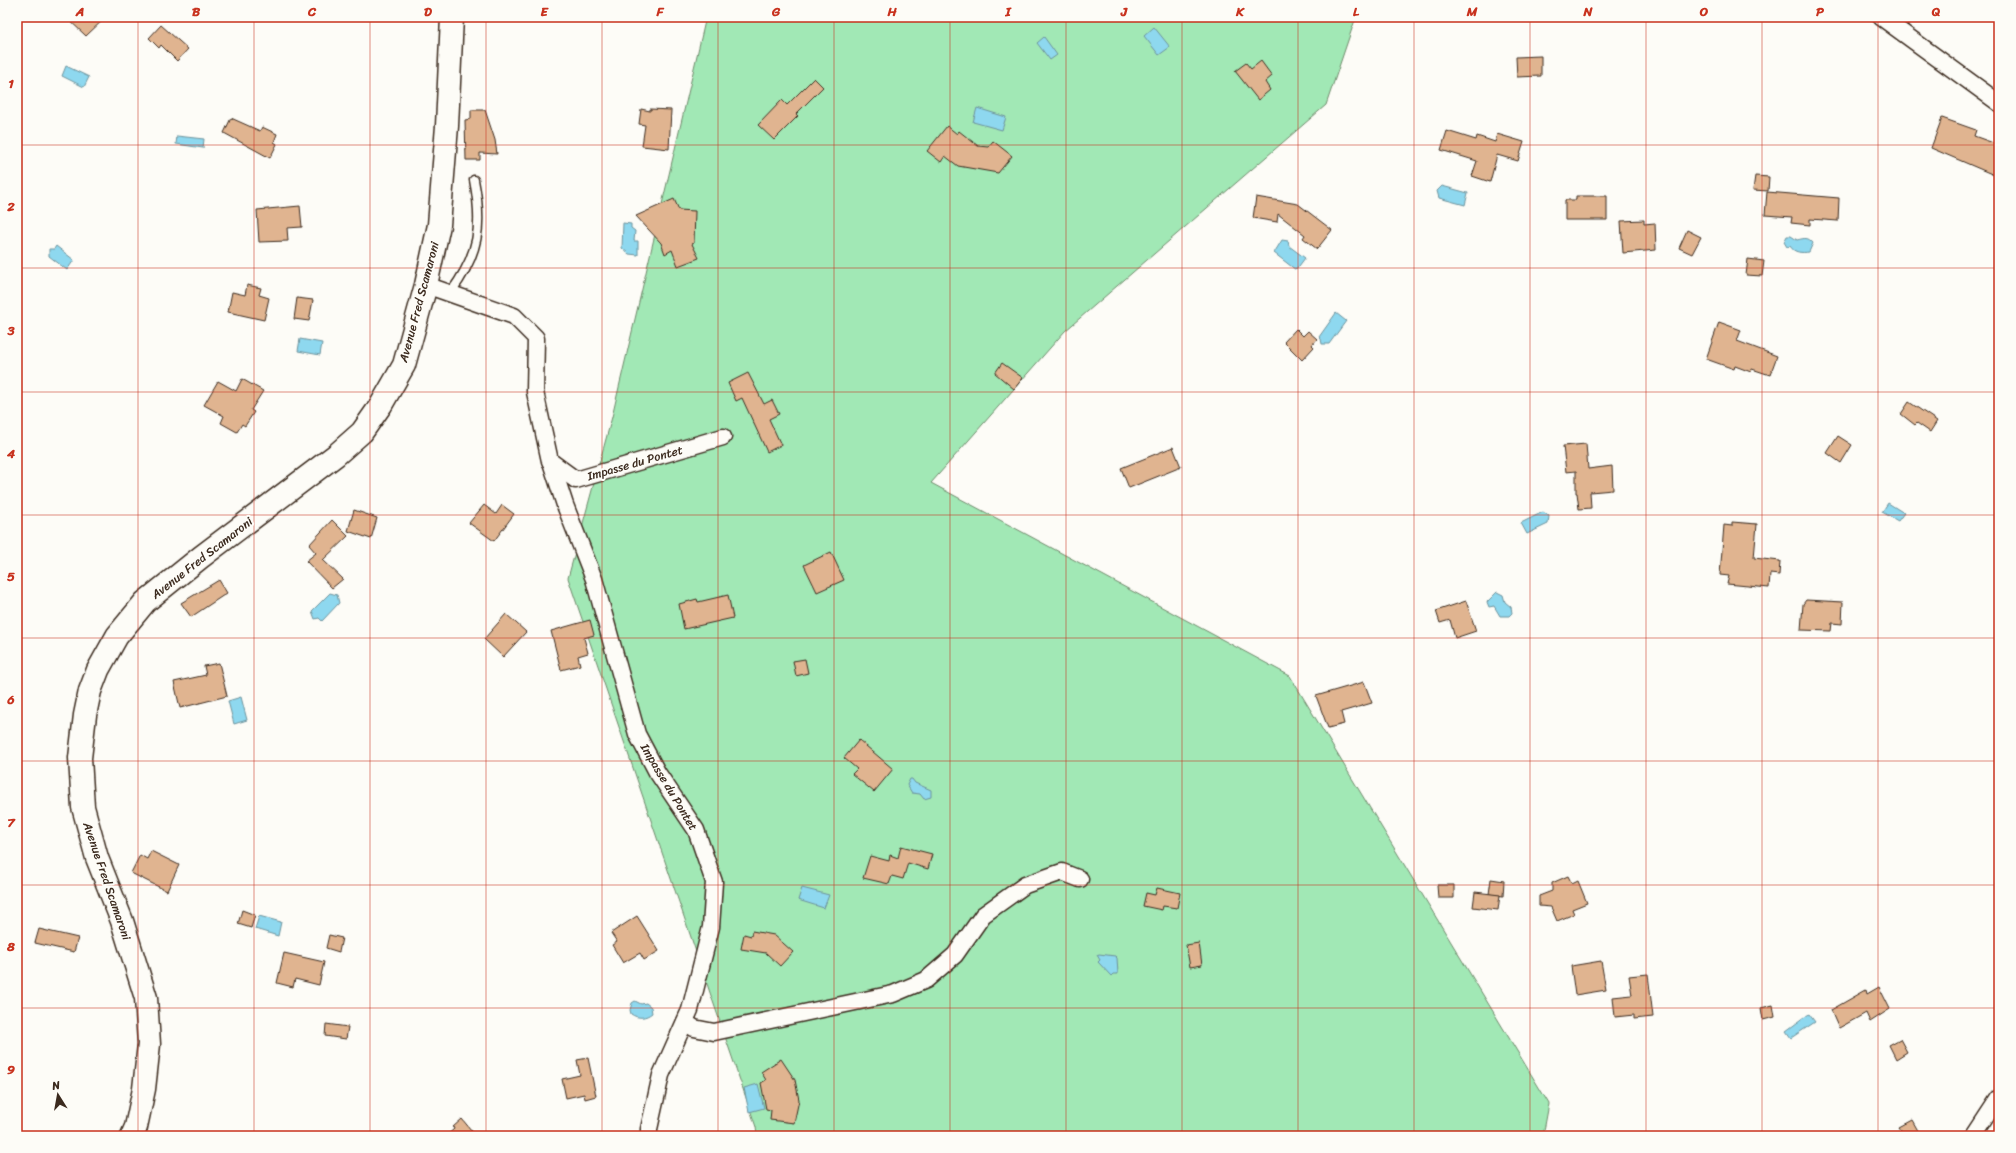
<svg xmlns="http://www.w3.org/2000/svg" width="2016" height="1153" font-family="Sriracha,sans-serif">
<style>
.green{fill:#a1e8b5;stroke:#6e896a}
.water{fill:#8ed8ef;stroke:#6d929b}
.building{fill:#e0b490;stroke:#3b2a1e}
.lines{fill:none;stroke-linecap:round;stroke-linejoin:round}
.service-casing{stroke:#3b2a1e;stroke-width:11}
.minor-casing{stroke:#3b2a1e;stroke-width:19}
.secondary-casing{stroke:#3b2a1e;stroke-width:25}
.service{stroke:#fdfcf7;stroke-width:8}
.minor{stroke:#fdfcf7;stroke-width:16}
.secondary{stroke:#fdfcf7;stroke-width:22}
.grid{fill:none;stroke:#c8321e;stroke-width:1;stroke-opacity:0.55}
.labels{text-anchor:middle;stroke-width:4;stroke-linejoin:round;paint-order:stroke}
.street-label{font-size:12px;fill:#3b2a1e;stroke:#fdfcf7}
.neatline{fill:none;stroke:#c8321e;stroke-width:1.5}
.grid-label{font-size:13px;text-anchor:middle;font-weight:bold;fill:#c8321e}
</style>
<rect width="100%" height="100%" fill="#fdfcf7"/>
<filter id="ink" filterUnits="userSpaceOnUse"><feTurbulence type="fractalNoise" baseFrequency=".025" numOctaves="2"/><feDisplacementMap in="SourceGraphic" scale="8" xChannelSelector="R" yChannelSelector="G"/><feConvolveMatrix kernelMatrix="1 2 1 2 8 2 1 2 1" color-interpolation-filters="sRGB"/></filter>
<g filter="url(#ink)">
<!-- green -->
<path class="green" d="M706 17H1356L1326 105 1065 331 931 483 1290 676 1549 1104 1543 1136H757L756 1127 568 578 612 417Z"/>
<!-- water -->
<g class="water">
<path d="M1154 27 1170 47 1159 55 1144 36Z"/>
<path d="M1044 37 1057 55 1050 60 1037 43Z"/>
<path d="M66 66 89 77 84 87 62 76Z"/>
<path d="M977 108 1006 117 1002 130 973 122Z"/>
<path d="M177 136 204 139 203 148 176 144Z"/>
<path d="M1442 186 1468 193 1465 205 1439 198 1437 191Z"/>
<path d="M623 223 631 224V228L635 231 634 241H638V255L629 254 622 248Z"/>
<path d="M1787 236H1791L1797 240C1805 238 1808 237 1813 243L1809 252C1802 253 1794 253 1790 246L1787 247 1784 242Z"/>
<path d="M1282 240 1288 241 1289 246 1305 258 1296 270 1274 253Z"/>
<path d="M56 246 74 260 67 270 49 256V249H54Z"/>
<path d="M1336 313 1346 321 1329 344H1322L1321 339 1319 337Z"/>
<path d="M300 339 322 343 320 355 298 351Z"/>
<path d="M1888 503 1904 513 1898 521 1882 512Z"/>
<path d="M1543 512 1549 516 1548 524 1527 534 1521 523Z"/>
<path d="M1497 592 1503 595 1505 602 1511 607 1512 613 1509 616H1500L1494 606 1489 607 1487 602Z"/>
<path d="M330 593 337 595 339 603 322 621 319 618 315 619 312 611Z"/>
<path d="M241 697 247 720 234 724 228 701Z"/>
<path d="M910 779H912L915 783 931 790V797L924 799 920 794 912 793 907 785Z"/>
<path d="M802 888 829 895 824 908 798 900Z"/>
<path d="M259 916 281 922 278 936 255 929Z"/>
<path d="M1099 954 1115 956 1117 958 1118 974H1113L1111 976 1098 962 1100 960 1097 955Z"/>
<path d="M635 1001 641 1004 646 1003 651 1007 652 1013C646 1018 638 1019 631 1014L630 1010 632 1003Z"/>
<path d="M1809 1014 1815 1022 1791 1038 1786 1031Z"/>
<path d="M758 1084 764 1108 749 1112 744 1088Z"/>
</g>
<!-- building -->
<g class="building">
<path d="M66 17H106L86 36Z"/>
<path d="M161 25 188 49 177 61 161 45 159 48 149 38Z"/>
<path d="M1541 56V76L1517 77 1516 57Z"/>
<path d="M1261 61 1272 76 1265 82 1270 90 1258 100 1235 71 1246 63 1251 69Z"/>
<path d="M814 78 823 87 796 114 798 116 774 140 758 125 782 100 787 105Z"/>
<path d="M641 109 650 111V109L671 110 669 149 642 146 645 125 639 124Z"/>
<path d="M471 110H485L495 140 497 154 480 153V160H466L465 120 471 119Z"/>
<path d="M231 118 260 131 262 127 277 134 274 142 277 144 270 158 224 133Z"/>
<path d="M1942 118 1976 130 1974 136 1999 145V161L1994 175 1931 148Z"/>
<path d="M947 126 957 134 959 131 978 146 988 147 993 141 1012 156 998 173 958 166 945 156 941 162 927 151Z"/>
<path d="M1447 131 1476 140 1477 136 1495 142 1497 134 1524 142 1518 161 1497 155 1490 182 1472 176 1477 161 1441 150Z"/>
<path d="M1755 176 1769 177 1768 191 1753 190Z"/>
<path d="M1767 192 1839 198 1838 221 1810 219V225L1791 223 1792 217 1765 215Z"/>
<path d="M1576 196H1607V220H1565V200H1576Z"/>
<path d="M1256 197 1298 204 1332 230 1317 249 1303 238 1305 235 1278 214 1277 222 1253 218Z"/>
<path d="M674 199 679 210 695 211 694 243 692 244 699 258 678 266 672 250 665 254 661 243 636 216Z"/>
<path d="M300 206 302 227 287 228 288 241 259 242 257 210Z"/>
<path d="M1644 220V224L1655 223 1656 250 1623 253 1621 221Z"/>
<path d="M1687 230 1701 237 1692 254 1679 248Z"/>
<path d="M1748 259 1764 261 1762 276 1746 275Z"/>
<path d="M247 285 261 288 259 295 269 298 264 320 228 312 232 292 245 295Z"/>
<path d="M297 298 313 300 309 321 294 319Z"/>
<path d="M1719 322 1741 330 1737 341 1777 356 1770 375 1752 369 1751 372 1735 366 1734 369 1706 359Z"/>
<path d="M1296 329 1303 336 1308 331 1317 339 1312 345 1314 347 1302 360 1284 342Z"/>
<path d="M1002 363 1023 378 1014 389 995 373Z"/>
<path d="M748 373 764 404 772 400 779 414 769 419 781 445 767 452 742 398 736 401 728 383Z"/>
<path d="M242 379 263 391 251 410 254 412 245 426 242 424 237 432 221 423 224 416 204 405 218 381 236 391Z"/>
<path d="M1909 402 1937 421 1930 432 1917 423 1915 425 1901 414Z"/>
<path d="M1838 436 1852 445 1841 463 1827 453Z"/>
<path d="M1586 444 1588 469 1612 466 1613 490 1590 492 1591 508 1579 509 1577 493H1576V471L1566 472 1563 446Z"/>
<path d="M1173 447 1181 467 1129 488 1121 468Z"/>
<path d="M484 505 496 514 502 505 514 514 494 541 469 523Z"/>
<path d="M354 510 377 518 371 539 348 531Z"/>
<path d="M332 520 348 536 323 560 343 579 332 588 306 561 316 553 309 545Z"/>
<path d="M1732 522 1757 524 1754 558 1780 561 1779 575 1770 574 1769 588 1727 584 1729 576 1720 575 1724 525 1732 526Z"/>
<path d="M831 552 844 580 817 592 804 565Z"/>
<path d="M219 580 227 593 191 617 181 603Z"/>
<path d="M728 595 733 618 684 629 679 604 697 599 698 602Z"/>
<path d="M1806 600 1843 602 1842 624 1832 623 1831 631 1801 630 1803 604Z"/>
<path d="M1466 601 1476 631 1455 638 1450 620 1440 623 1436 611Z"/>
<path d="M506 614 526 632 503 657 484 639Z"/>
<path d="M590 620 594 635 584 638 588 653 578 656 580 665 561 670 551 631Z"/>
<path d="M805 659 808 673 796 676 793 661Z"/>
<path d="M219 663 227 696 180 708 174 682 206 675 204 666Z"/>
<path d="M1364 682 1372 703 1341 712 1344 724 1328 728 1316 696Z"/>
<path d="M859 740 893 769 874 792 852 774 857 769 844 758Z"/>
<path d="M901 846 932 854 928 869 908 863 903 879 892 876 889 884 863 878 870 856 889 861 890 855 898 858Z"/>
<path d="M151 851 179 865 167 891 131 873 140 855 147 859Z"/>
<path d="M1568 876 1572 884 1578 881 1587 903 1572 909 1574 914 1557 921 1551 907 1539 906V896L1552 891V883Z"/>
<path d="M1491 879 1504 881 1503 896 1489 894Z"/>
<path d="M1437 885H1454V898H1438Z"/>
<path d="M1157 888 1180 893 1177 908 1163 906 1162 910 1143 906 1146 893 1155 895Z"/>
<path d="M1475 892 1500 895 1498 910 1473 907Z"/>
<path d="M242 910 255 915 251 928 238 924Z"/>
<path d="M637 916 659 951 644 960 640 953 623 963 612 945 617 942 611 933Z"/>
<path d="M39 929 78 938 74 952 35 943Z"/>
<path d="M752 931 774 935 793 952 780 966 766 953 741 949 744 934 751 936Z"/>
<path d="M329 935 342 938 339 952 326 948Z"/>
<path d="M1199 943 1202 965 1190 967 1186 945Z"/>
<path d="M284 953 324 962 319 985 295 979 293 987 277 983Z"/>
<path d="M1601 961 1606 990 1575 995 1571 966Z"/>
<path d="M1648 974 1653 1017 1634 1019V1015L1615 1017 1613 997 1632 995 1629 976Z"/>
<path d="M1879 987 1890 1009 1870 1022 1866 1013 1839 1028 1831 1010 1866 990 1867 994Z"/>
<path d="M1773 1005 1775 1017 1763 1020 1761 1008Z"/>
<path d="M326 1024 348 1027 346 1039 325 1036Z"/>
<path d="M1900 1039 1907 1052 1896 1059 1889 1045Z"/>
<path d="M588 1058 596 1096 585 1099 584 1094 566 1098 562 1079 580 1075 577 1060Z"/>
<path d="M781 1059 795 1080 799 1100 794 1123 770 1120 771 1110 766 1109 761 1083 766 1080 761 1072Z"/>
<path d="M462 1119 476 1136H446L454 1129 453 1127Z"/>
<path d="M1912 1120 1921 1136H1905L1899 1127Z"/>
</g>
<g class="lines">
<defs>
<path id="service" d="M451 292C479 254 483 226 474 180"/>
<g id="minor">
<path d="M1881 17 1999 103"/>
<path d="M426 285 514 316 536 338 535 392 550 461 576 480 723 437"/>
<path d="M551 462 565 505 594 579 637 734 657 772 696 830 714 882 711 927 690 1010 661 1075 649 1129V1136"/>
<path d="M685 1022 694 1028 714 1032 893 994 926 980 955 955 983 915 1025 885 1062 872 1080 879"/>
<path d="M1974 1136 1999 1098"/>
</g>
<path id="secondary" d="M132 1136 136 1127 144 1089 149 1044 146 998 122 921 97 858 83 807 80 758 85 715 90 691 98 670 117 636 145 602 201 557 336 455 362 432 381 405 404 365 426 285 439 225 447 126 452 17"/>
</defs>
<!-- service casing -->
<use href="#service" class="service-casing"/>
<!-- minor casing -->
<use href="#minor" class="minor-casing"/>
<!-- secondary casing -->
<use href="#secondary" class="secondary-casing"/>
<!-- service -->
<use href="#service" class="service"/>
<!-- minor -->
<use href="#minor" class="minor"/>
<!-- secondary -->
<use href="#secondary" class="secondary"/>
</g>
</g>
<!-- grid -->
<path class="grid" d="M138 17V1136M254 17V1136M370 17V1136M486 17V1136M602 17V1136M718 17V1136M834 17V1136M950 17V1136M1066 17V1136M1182 17V1136M1298 17V1136M1414 17V1136M1530 17V1136M1646 17V1136M1762 17V1136M1878 17V1136M17 145H1999M17 268H1999M17 392H1999M17 515H1999M17 638H1999M17 761H1999M17 885H1999M17 1008H1999"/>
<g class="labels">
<!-- street labels -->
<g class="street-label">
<text transform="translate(419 302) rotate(-75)" y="4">Avenue Fred Scamaroni</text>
<text transform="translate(635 463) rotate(-16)" y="4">Impasse du Pontet</text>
<text transform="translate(202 558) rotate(-38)" y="4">Avenue Fred Scamaroni</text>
<text transform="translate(669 787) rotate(59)" y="4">Impasse du Pontet</text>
<text transform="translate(107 881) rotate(71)" y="4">Avenue Fred Scamaroni</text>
</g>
</g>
<!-- margin -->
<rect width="2016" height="1153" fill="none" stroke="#fdfcf7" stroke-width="44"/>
<!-- north arrow -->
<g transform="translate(58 1095) rotate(349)" stroke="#fdfcf7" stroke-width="3" paint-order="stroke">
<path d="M0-3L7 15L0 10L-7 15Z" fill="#3b2a1e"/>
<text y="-6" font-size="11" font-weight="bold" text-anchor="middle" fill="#3b2a1e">N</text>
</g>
<rect x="22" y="22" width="1972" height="1109" class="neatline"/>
<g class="grid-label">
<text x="80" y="16">A</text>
<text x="196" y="16">B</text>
<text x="312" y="16">C</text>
<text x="428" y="16">D</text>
<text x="544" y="16">E</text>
<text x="660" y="16">F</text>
<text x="776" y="16">G</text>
<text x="892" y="16">H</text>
<text x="1008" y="16">I</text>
<text x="1124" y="16">J</text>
<text x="1240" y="16">K</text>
<text x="1356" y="16">L</text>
<text x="1472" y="16">M</text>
<text x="1588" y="16">N</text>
<text x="1704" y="16">O</text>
<text x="1820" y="16">P</text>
<text x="1936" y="16">Q</text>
<text x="11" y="88">1</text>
<text x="11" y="211">2</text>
<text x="11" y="335">3</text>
<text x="11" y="458">4</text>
<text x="11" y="581">5</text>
<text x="11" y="704">6</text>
<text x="11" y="827">7</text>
<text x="11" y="951">8</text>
<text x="11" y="1074">9</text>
</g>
</svg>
